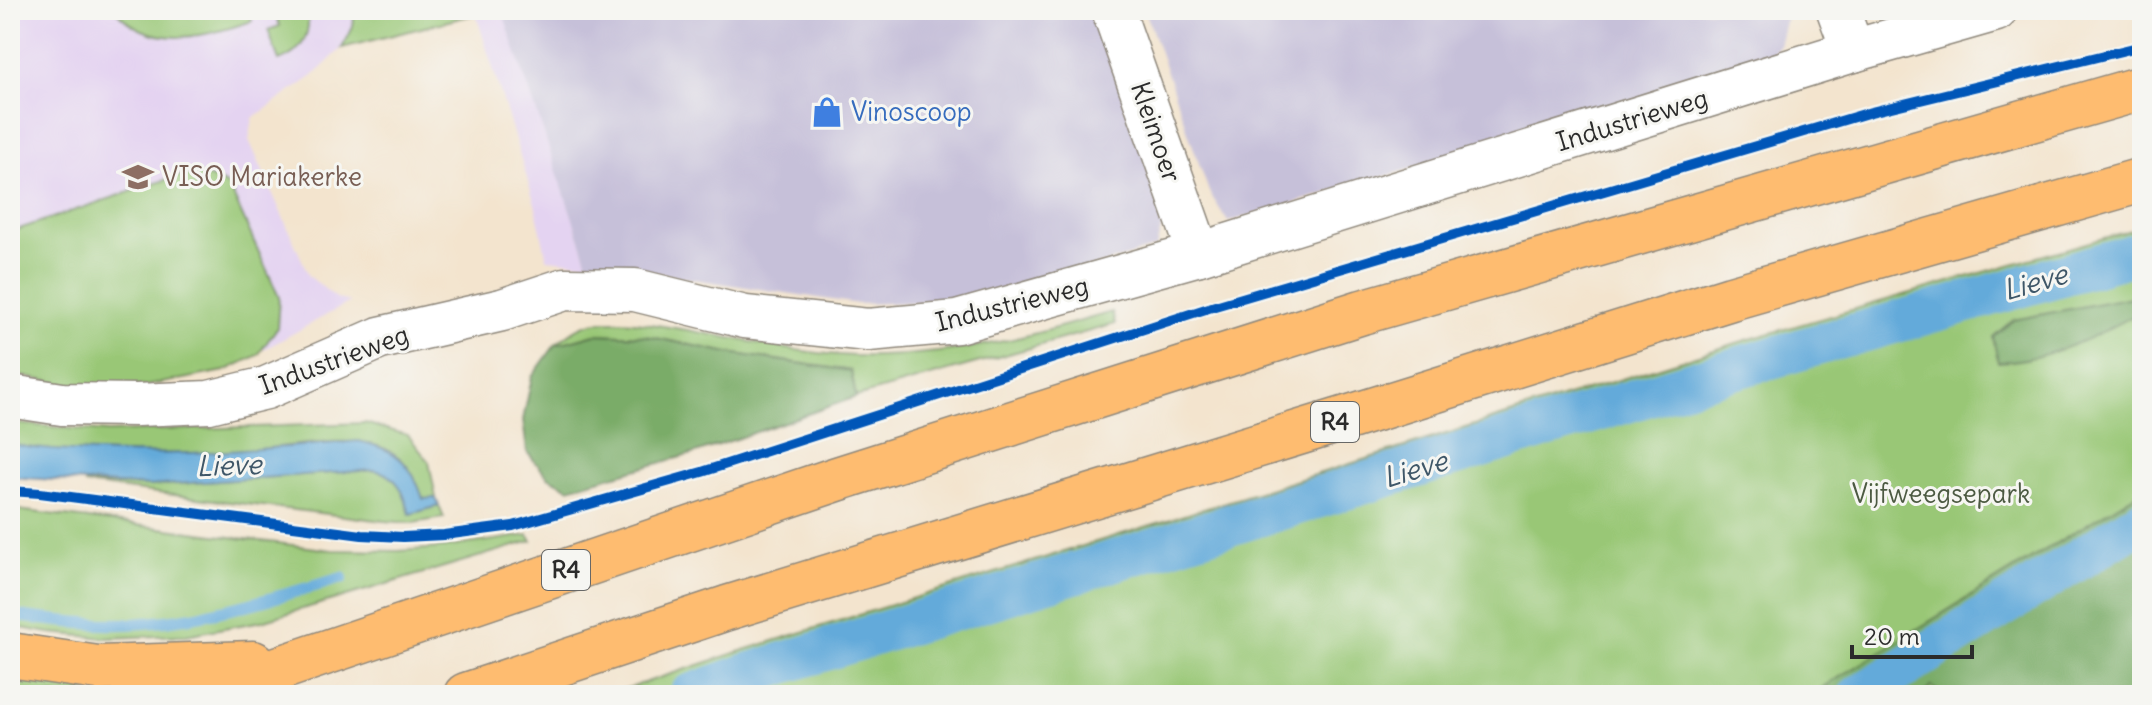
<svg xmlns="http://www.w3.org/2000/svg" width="2152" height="705" font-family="Delius,sans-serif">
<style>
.built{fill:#e4d3f1}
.industrial{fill:#c6c0d9}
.green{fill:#99c776;stroke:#627950;stroke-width:2}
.forest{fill:#7aac67;stroke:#526c49;stroke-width:2}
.water{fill:#64aada;stroke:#486a82;stroke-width:2}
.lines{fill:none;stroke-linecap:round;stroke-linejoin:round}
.stream{stroke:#64aada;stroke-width:12}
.canal{stroke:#64aada;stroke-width:42}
.street-casing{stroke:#8f887c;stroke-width:45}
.highway-casing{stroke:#8f887c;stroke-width:47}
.street{stroke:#fff;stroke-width:42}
.highway{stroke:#febc70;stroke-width:44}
.cycleway-casing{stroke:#f6f6f2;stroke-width:15}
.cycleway{stroke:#0057b8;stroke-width:10}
.labels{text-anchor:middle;stroke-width:6;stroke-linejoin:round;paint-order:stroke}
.shield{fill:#f6f6f2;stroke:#686867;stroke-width:2}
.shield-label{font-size:24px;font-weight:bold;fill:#2b2b2b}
.shop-label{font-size:26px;fill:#366cbe;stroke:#f6f6f2;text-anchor:start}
.street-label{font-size:26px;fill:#2b2b2b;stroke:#f6f6f2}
.education-label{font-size:26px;fill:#785e54;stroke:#f6f6f2;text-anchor:start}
.park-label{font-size:26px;fill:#4c5a42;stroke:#f6f6f2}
.water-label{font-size:28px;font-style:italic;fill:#3f5768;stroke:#f6f6f2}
</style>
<rect width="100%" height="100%" fill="#f6f6f2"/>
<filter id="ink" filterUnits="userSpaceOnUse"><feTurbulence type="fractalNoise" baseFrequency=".0125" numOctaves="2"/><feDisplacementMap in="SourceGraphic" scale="16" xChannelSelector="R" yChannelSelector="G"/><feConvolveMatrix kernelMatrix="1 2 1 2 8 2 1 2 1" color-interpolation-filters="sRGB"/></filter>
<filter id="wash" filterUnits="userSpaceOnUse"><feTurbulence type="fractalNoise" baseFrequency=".006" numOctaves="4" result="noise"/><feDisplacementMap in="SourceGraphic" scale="32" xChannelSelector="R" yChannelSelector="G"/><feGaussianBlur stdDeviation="1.8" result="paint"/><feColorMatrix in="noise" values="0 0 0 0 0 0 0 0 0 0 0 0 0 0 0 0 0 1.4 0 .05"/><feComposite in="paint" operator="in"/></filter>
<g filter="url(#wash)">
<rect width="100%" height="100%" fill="#f3e4ce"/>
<!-- built -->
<path class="built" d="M10 10H503L588 263 547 259 535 204 476 14 342 48 313 76 253 118 249 140 309 276 337 299 350 302 225 371 10 374Z"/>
<!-- industrial -->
<g class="industrial">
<path d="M502 10H1097L1168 204 1156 247 986 300 858 304 588 263Z"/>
<path d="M1145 10H1788L1779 45 1764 66 1228 222 1209 192Z"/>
</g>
<!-- green -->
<g class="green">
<path d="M115 10H248L252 21C207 36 152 52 115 10Z"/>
<path d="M292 10H307C312 34 302 53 279 61L268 30 280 26 276 16Z"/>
<path d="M352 10H474L476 14 342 48C348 36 358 24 352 10Z"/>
<path d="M205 175 229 186 279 297 277 328 258 355 225 371 146 386 79 387 10 374V232L177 176Z"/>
<path d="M2142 227V695H607L741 651 1360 461 1743 341Z"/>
<path d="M1112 312 1115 324 856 397 851 371 729 353 646 336 595 334 555 345C569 334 580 324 597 322 627 318 659 326 688 330 750 341 816 358 880 356 966 354 1031 336 1112 312Z"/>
<path d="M10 423 108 432 365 423 408 435 429 462 436 498 423 499C415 474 404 454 378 446 347 435 284 448 249 450 196 455 143 455 89 452 63 451 36 450 10 444Z"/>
<path d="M374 470C398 474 404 492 410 514L439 506 444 518 413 523 384 521 84 484 149 486Z"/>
<path d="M10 509 332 550 398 551 441 548 528 535 532 541 262 621 186 635 106 638 49 633 10 626Z"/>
<path d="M10 673 101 685 74 695H10Z"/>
</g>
<!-- forest -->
<g class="forest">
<path d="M2142 295V311C2097 336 2050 360 1998 362L1993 337 2013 320Z"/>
<path d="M595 334 646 336 729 353 851 371 856 397 696 453 569 488 548 477 527 452 523 420 532 377 555 345Z"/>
<path d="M2142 490V695H1944L1931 687 1922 695H1811Z"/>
</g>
<!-- water -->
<path class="water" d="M359 441C397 450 411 462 423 499L436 498 439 506 410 514C404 492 398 474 374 470L149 486 10 477V444C38 450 67 451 96 452 184 457 271 448 359 441Z"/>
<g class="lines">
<!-- stream -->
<path class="stream" d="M10 615C42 619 75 624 108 624 186 626 267 600 342 578"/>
<!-- canal -->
<g class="canal">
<path d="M690 695 748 674 1750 364 2142 252"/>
<path d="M1860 695 2142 520"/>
</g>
</g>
</g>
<g filter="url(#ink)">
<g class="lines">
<defs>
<g id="street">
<path d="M1113 10 1199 254"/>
<path d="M1838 10 1853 51"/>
<path d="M10 396 62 404 137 405 209 402 266 388 380 338 502 310 565 289 635 290 745 317 868 330 957 322 1199 254 1853 51 1996 10"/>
</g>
<g id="highway">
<path d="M10 655 98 668 253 663"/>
<path d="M201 695 837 479 1362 312 2142 88"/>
<path d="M466 695 727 608 1347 418 1731 298 2142 180"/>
</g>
</defs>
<!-- street casing -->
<use href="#street" class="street-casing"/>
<!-- highway casing -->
<use href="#highway" class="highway-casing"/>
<!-- street -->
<use href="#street" class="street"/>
<!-- highway -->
<use href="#highway" class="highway"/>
<defs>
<path id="cycleway" d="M10 491 40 493 362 535 403 537 444 535 513 526 702 472 1215 306 1871 112 2142 46"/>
</defs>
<!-- cycleway casing -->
<use href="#cycleway" class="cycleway-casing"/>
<!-- cycleway -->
<use href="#cycleway" class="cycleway"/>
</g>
</g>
<!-- icons -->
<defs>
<symbol id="shop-bare" viewBox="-9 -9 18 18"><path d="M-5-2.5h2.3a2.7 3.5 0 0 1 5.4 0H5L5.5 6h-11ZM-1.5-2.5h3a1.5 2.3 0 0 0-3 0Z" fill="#3f7fe0" stroke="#f6f6f2" stroke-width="2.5" paint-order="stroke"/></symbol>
<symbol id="school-bare" viewBox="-9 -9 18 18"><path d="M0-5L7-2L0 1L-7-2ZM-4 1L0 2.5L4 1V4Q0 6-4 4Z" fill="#8d6e63" stroke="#f6f6f2" stroke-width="2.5" paint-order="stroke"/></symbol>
</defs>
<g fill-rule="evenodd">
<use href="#shop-bare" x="805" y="90" width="44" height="44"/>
<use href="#school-bare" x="116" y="155" width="44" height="44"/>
</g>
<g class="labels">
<!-- shield labels -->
<g class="shield">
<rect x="1311" y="402" width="48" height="40" rx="6"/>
<rect x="542" y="550" width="48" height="40" rx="6"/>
</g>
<g class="shield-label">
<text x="1335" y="430">R4</text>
<text x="566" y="578">R4</text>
</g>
<!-- shop labels -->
<g class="shop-label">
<text x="851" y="121">Vinoscoop</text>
</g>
<!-- street labels -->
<g class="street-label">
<text transform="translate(1632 120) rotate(-17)" y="9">Industrieweg</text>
<text transform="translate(1156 132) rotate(71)" y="9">Kleimoer</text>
<text transform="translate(1012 304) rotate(-14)" y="9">Industrieweg</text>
<text transform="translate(334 360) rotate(-20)" y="9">Industrieweg</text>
</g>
<!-- education labels -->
<g class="education-label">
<text x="162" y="186">VISO Mariakerke</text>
</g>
<!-- park labels -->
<g class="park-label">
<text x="1941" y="503">Vijfweegsepark</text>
</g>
<!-- water labels -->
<g class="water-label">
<text transform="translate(2035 282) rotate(-16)" y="10">Lieve</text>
<text transform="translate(229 465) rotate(-2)" y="10">Lieve</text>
<text transform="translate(1415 469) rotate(-17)" y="10">Lieve</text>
</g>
</g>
<!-- margin -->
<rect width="2152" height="705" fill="none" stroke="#f6f6f2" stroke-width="40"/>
<!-- scale -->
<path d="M1852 645v12h120v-12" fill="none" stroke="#2b2b2b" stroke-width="4"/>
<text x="1864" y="645" font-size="24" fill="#2b2b2b" stroke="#f6f6f2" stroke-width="6" paint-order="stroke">20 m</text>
</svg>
